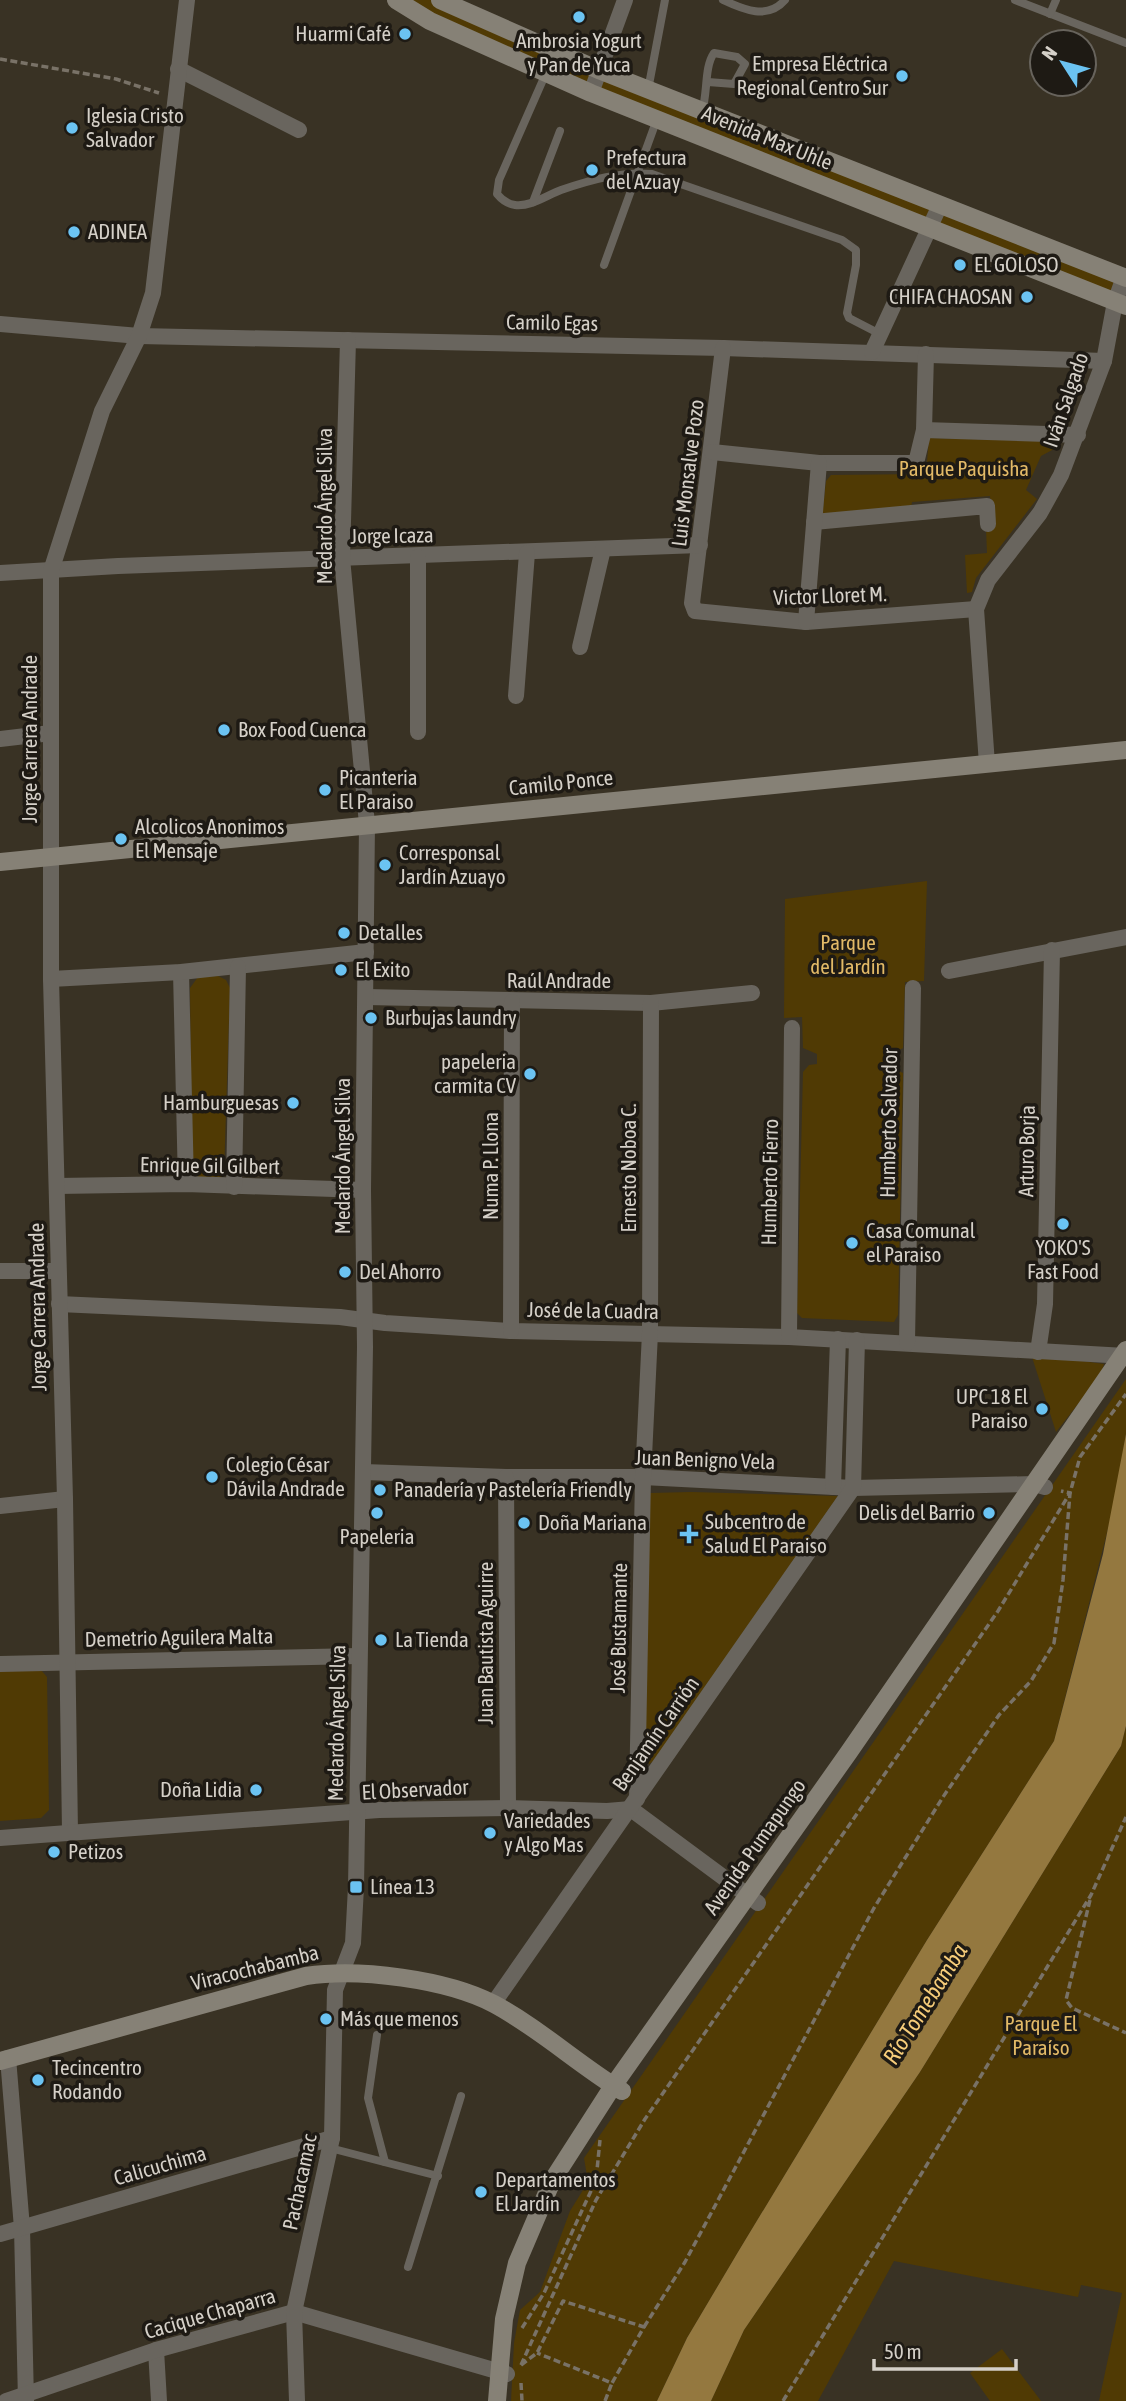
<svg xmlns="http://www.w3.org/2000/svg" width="1126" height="2401" font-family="'Asap Condensed',sans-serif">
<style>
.green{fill:#503a04}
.water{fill:#94783f}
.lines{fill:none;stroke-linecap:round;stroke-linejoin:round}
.path{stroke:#797267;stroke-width:3.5;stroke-dasharray:7 3.5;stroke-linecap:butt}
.lane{stroke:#69655e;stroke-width:8}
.street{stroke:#69655e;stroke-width:16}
.secondary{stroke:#868176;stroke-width:18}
.poi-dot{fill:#6bc3f2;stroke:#1e1a14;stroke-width:2.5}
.labels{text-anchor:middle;stroke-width:7;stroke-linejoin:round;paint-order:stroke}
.poi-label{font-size:21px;fill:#d5d0c8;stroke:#1e1a14;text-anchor:start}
.street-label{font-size:21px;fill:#d5d0c8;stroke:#1e1a14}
.park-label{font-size:21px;fill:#e3ba67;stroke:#1e1a14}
.water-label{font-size:23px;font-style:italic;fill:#f7cd7a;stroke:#1e1a14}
</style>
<rect width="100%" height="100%" fill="#393224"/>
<!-- green -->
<g class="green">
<path d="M396 0H440L937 204 928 225 847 194Z"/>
<path d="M940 204 1124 277 1115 302 929 227Z"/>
<path d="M929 438 1051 441 1054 449 1041 456 1026 490 1037 499 976 578 972 592 967 593 965 555 987 553 986 528 992 527 990 496 912 502 910 512 822 518 826 481 831 475 926 474Z"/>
<path d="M927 881 924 981 905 982 903 1048 890 1055 889 1066 903 1073 898 1315 894 1322 802 1318 797 1313 803 1072 809 1065 817 1064V1054L803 1048 802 1017 784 1018 785 899Z"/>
<path d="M218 976 226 980 230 988 224 1174 221 1179 201 1180 192 1171 190 988 198 977Z"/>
<path d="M1031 1354 1104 1364 1100 1376 1056 1432Z"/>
<path d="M1126 1379V1434L1115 1501 1054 1741 927 1940 738 2252 687 2338 657 2401H511L514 2343 520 2310 540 2292 570 2211 588 2182 584 2158Z"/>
<path d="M691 1492 838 1496 654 1761 649 1764 645 1761 650 1493Z"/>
<path d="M0 1669 41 1670 47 1677 49 1810 41 1818 0 1821Z"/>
<path d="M1126 1726V2401H1099L1122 2293 1081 2285 1078 2297 894 2261 818 2401H711L744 2330 920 2072 1121 1746Z"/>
<path d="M1002 2349 1041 2401H990L970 2373Z"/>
</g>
<!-- water -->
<path class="water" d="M1126 1434V1726L1121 1746 920 2072 744 2330 711 2401H657L687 2338 738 2252 927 1940 1054 1741 1103 1554Z"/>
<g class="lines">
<!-- path -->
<g class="path">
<path d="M0 59 116 79 159 93"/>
<path d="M1090 1900 1066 2000 1072 2008 1126 2033"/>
<path d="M644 2327 685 2262 874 1908 943 1797 999 1715 1031 1681 1054 1643 1063 1580 1070 1493 1080 1457 1126 1394"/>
<path d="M522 2328 544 2293 596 2180 600 2140"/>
<path d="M521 2365 596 2200 645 2119 998 1611 1070 1493 1061 1491"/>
<path d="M521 2365 537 2353 563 2301 644 2327 612 2383 537 2353"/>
<path d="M521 2383 522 2401"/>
<path d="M605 2401 612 2383"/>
<path d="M783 2401 1091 1895 1126 1817"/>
</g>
<!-- lane -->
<g class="lane">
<path d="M723 0C744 10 768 20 785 0"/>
<path d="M1015 0 1126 43"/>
<path d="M1050 14 1056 0"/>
<path d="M546 73 499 180 497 194C502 200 507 204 515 205 531 207 547 195 561 190 590 180 622 171 652 174L842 240 856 250V265L847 313 849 318 880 334"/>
<path d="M648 90 665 0"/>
<path d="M702 111C708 93 704 67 714 53L737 57 745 64 734 84 708 82"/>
<path d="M533 202 560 131"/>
<path d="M604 265 657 119"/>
<path d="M377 2035 368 2098 385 2162"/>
<path d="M330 2148 438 2176"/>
<path d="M408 2267 461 2096"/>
</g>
<!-- street -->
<g class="street">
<path d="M178 69 299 130"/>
<path d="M591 93 625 0"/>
<path d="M0 324 139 336 723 348 1104 361"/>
<path d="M723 348 692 603 695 611 806 622 976 609"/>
<path d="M872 352 940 205"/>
<path d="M924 430 1078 435"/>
<path d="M712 452 819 463H916L924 430 926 354"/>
<path d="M814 522 987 506 988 524"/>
<path d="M0 573 118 566 700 545"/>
<path d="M806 622 819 463"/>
<path d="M580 647 603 549"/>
<path d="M516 696 527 553"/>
<path d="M418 732V557"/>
<path d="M0 739 51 733"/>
<path d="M987 764 976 609 988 580 1040 513 1061 475 1104 361 1115 302 1124 277"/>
<path d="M949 971 1126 937"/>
<path d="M181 972 186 1184"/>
<path d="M51 979 181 972 366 952"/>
<path d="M366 997 651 1003 752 993"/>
<path d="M57 1186 186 1184 363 1190"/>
<path d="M234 1187 238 967"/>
<path d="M0 1271H57"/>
<path d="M59 1304 340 1317 385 1323 511 1331 789 1337 1126 1356"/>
<path d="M511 1331 512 1002"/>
<path d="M789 1337 792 1028"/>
<path d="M907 1343 913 988"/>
<path d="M1038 1352 1045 1304 1052 950"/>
<path d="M364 1472 506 1477H643L853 1488 1034 1484 1045 1487"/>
<path d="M506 1477 508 1808"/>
<path d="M833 1487 838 1339"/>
<path d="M0 1506 65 1499"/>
<path d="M0 1664 358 1656"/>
<path d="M637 1799 643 1477 650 1333 651 1003"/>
<path d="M70 1832 65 1499 51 979V571L102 411 139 336 153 293 187 0"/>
<path d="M0 1838 379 1810 508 1808 607 1811 631 1809 758 1903"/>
<path d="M493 2004 853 1488 857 1340"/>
<path d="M8 2058 22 2228 26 2401"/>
<path d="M0 2234 332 2138"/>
<path d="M156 2350 159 2401"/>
<path d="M6 2401 156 2350 294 2312 507 2374"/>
<path d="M297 2401 294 2312 332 2138 335 1990 353 1943 356 1887 365 1347 363 1190 367 824 342 558 348 340"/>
</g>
<!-- secondary -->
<g class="secondary">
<path d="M396 0 430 21 591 93 1126 306"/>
<path d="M440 0 601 71 1126 278"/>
<path d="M0 862 1126 750"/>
<path d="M0 2061 306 1976C359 1968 446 1979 494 2004 539 2028 579 2065 622 2091"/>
<path d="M497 2401 504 2319 517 2263 552 2181 613 2086 849 1752 1126 1350"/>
</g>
</g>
<!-- markers -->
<g class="poi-dot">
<circle cx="579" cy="17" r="7"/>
<circle cx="405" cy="34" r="7"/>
<circle cx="902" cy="76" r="7"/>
<circle cx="72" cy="128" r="7"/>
<circle cx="592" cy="170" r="7"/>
<circle cx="74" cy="232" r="7"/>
<circle cx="960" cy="265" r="7"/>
<circle cx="1027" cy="297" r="7"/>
<circle cx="224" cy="730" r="7"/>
<circle cx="325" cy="790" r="7"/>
<circle cx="121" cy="839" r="7"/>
<circle cx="385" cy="865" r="7"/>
<circle cx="344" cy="933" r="7"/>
<circle cx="341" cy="970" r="7"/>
<circle cx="371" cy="1018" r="7"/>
<circle cx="530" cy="1074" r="7"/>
<circle cx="293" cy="1103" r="7"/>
<circle cx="1063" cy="1224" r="7"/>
<circle cx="852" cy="1243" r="7"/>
<circle cx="345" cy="1272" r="7"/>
<circle cx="1042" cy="1409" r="7"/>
<circle cx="212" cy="1477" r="7"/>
<circle cx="380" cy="1490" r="7"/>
<circle cx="377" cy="1513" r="7"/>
<circle cx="989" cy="1513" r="7"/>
<circle cx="524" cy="1523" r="7"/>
<path d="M685.5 1523.5h7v7h7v7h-7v7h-7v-7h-7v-7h7z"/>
<circle cx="381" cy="1640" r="7"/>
<circle cx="256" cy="1790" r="7"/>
<circle cx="490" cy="1833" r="7"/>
<circle cx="54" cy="1852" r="7"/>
<rect x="349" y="1880" width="14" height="14" rx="3.5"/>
<circle cx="326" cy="2019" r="7"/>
<circle cx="38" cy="2080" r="7"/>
<circle cx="481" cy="2192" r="7"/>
</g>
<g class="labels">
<!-- poi labels -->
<g class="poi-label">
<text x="391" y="41" text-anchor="end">Huarmi Café</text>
<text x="579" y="48" text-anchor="middle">Ambrosia Yogurt<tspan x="579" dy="24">y Pan de Yuca</tspan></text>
<text x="888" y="71" text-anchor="end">Empresa Eléctrica<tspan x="888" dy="24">Regional Centro Sur</tspan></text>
<text x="86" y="123">Iglesia Cristo<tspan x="86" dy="24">Salvador</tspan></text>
<text x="606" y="165">Prefectura<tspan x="606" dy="24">del Azuay</tspan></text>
<text x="88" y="239">ADINEA</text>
<text x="974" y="272">EL GOLOSO</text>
<text x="1013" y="304" text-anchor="end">CHIFA CHAOSAN</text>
<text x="238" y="737">Box Food Cuenca</text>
<text x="339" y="785">Picanteria<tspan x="339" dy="24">El Paraiso</tspan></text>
<text x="135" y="834">Alcolicos Anonimos<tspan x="135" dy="24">El Mensaje</tspan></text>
<text x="399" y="860">Corresponsal<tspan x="399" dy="24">Jardín Azuayo</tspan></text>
<text x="358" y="940">Detalles</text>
<text x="355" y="977">El Exito</text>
<text x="385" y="1025">Burbujas laundry</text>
<text x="516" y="1069" text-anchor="end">papeleria<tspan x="516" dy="24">carmita CV</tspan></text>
<text x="279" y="1110" text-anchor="end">Hamburguesas</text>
<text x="866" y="1238">Casa Comunal<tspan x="866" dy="24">el Paraiso</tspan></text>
<text x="1063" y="1255" text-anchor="middle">YOKO'S<tspan x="1063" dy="24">Fast Food</tspan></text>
<text x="359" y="1279">Del Ahorro</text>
<text x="1028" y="1404" text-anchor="end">UPC 18 El<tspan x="1028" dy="24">Paraiso</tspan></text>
<text x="226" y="1472">Colegio César<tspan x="226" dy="24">Dávila Andrade</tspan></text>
<text x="394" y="1497">Panadería y Pastelería Friendly</text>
<text x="975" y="1520" text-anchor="end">Delis del Barrio</text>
<text x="705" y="1529">Subcentro de<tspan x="705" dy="24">Salud El Paraiso</tspan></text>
<text x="538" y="1530">Doña Mariana</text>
<text x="377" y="1544" text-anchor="middle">Papeleria</text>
<text x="395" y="1647">La Tienda</text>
<text x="242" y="1797" text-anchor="end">Doña Lidia</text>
<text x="504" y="1828">Variedades<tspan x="504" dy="24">y Algo Mas</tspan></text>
<text x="68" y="1859">Petizos</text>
<text x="370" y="1894">Línea 13</text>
<text x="340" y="2026">Más que menos</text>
<text x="52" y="2075">Tecincentro<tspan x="52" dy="24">Rodando</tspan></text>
<text x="495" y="2187">Departamentos<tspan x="495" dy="24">El Jardín</tspan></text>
</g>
<!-- street labels -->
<g class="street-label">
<text transform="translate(767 138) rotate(22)" y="7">Avenida Max Uhle</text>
<text transform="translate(552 323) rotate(1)" y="7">Camilo Egas</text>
<text transform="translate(1066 400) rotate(-71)" y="7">Iván Salgado</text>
<text transform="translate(688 473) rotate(-83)" y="7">Luis Monsalve Pozo</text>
<text transform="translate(325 506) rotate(-90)" y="7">Medardo Ángel Silva</text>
<text transform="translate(392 536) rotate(-1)" y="7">Jorge Icaza</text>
<text transform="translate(830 596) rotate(-2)" y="7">Victor Lloret M.</text>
<text transform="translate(30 739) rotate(-90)" y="7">Jorge Carrera Andrade</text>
<text transform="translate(561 783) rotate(-6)" y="7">Camilo Ponce</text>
<text x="559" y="988">Raúl Andrade</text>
<text transform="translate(889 1123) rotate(-89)" y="7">Humberto Salvador</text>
<text transform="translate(1027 1151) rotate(-89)" y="7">Arturo Borja</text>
<text transform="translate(343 1156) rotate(-90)" y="7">Medardo Ángel Silva</text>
<text transform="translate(210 1166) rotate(1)" y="7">Enrique Gil Gilbert</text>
<text transform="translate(491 1166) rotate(-90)" y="7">Numa P. Llona</text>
<text transform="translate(629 1168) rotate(-90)" y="7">Ernesto Noboa C.</text>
<text transform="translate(770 1182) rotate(-89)" y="7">Humberto Fierro</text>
<text transform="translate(38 1307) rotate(-91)" y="7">Jorge Carrera Andrade</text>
<text transform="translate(593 1311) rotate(1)" y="7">José de la Cuadra</text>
<text transform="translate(705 1460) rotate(2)" y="7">Juan Benigno Vela</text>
<text transform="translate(619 1628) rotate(-89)" y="7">José Bustamante</text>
<text transform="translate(179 1638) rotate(-1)" y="7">Demetrio Aguilera Malta</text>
<text transform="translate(486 1643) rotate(-90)" y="7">Juan Bautista Aguirre</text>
<text transform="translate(337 1723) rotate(-89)" y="7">Medardo Ángel Silva</text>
<text transform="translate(656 1734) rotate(-55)" y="7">Benjamín Carrión</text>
<text transform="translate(415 1790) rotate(-3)" y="7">El Observador</text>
<text transform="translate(755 1847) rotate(-55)" y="7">Avenida Pumapungo</text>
<text transform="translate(255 1968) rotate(-14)" y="7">Viracochabamba</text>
<text transform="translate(160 2166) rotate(-16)" y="7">Calicuchima</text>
<text transform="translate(300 2182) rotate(-78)" y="7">Pachacamac</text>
<text transform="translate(210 2314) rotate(-16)" y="7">Cacique Chaparra</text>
</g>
<!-- park labels -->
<g class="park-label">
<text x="964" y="476">Parque Paquisha</text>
<text x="848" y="950">Parque<tspan x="848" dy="24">del Jardín</tspan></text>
<text x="1041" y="2031">Parque El<tspan x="1041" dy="24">Paraíso</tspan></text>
</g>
<!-- water labels -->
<g class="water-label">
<text transform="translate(925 2004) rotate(-58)" y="8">Río Tomebamba</text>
</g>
</g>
<!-- north arrow -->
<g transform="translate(1063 63) rotate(306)"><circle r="33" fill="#1e1a14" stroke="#67635c" stroke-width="2"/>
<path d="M0-5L12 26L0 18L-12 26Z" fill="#6bc3f2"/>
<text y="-10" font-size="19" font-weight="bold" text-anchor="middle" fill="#d5d0c8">N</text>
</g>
<!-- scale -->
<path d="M874 2359v10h142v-10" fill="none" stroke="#d5d0c8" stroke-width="3.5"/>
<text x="884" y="2359" font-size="21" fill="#d5d0c8" stroke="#1e1a14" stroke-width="5" paint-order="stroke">50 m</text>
</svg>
